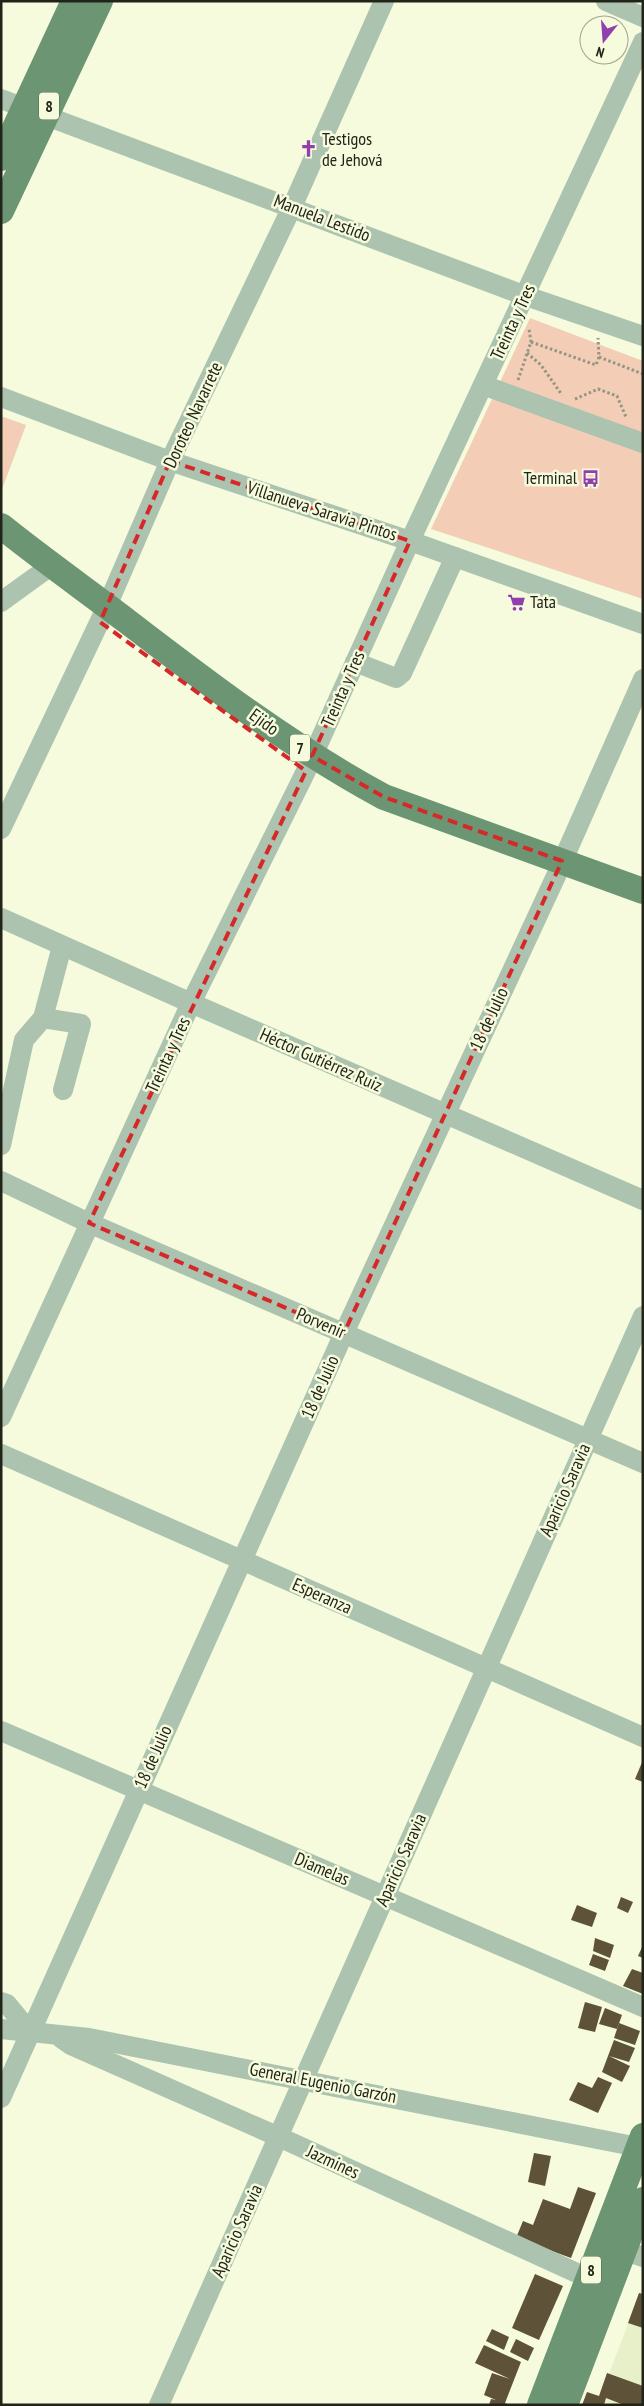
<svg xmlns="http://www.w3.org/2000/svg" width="644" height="2406" font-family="'PT Sans Narrow',sans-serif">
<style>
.built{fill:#e8f0ca}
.green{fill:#f4cdb6}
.building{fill:#5e5239}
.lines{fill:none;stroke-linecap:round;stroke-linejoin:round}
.path{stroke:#939782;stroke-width:3;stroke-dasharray:2.5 2.5;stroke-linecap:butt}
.minor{stroke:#acc3af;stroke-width:20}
.major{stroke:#6c9673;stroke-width:26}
.marked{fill:none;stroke:#d62828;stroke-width:4;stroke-dasharray:10 6;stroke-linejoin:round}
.labels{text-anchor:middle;stroke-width:5;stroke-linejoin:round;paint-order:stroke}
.shield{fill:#f5fbdc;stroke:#616454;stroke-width:1}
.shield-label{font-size:16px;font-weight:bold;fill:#222419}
.poi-label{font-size:18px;fill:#222419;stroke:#f5fbdc;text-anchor:start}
.street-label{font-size:18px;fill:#222419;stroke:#f5fbdc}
</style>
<rect width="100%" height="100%" fill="#f5fbdc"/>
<!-- built -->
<path class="built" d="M643 2285V2405H597Z"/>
<!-- green -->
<g class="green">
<path d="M530 318 643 361V599L431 529Z"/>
<path d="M1 416 26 425 1 492Z"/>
</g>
<!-- building -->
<g class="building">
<path d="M643 1760V1782L635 1779Z"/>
<path d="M621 1897 633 1902 628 1913 617 1908Z"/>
<path d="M577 1905 597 1913 592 1927 571 1920Z"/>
<path d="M595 1938 614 1945 610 1958 593 1951Z"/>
<path d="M643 1945V1958L638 1956Z"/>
<path d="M593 1954 609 1960 605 1971 589 1965Z"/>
<path d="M632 1969 643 1973V1994L623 1986Z"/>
<path d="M585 2002 602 2007 595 2032 578 2028Z"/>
<path d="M605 2008 622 2015 617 2029 599 2024Z"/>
<path d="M619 2023 640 2031 635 2045 614 2038Z"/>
<path d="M614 2040 635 2048 629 2062 609 2056 630 2066 622 2082 602 2072Z"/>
<path d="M598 2077 612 2083 598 2113 569 2100 578 2082 592 2088Z"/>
<path d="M534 2153 551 2156 545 2186 528 2182Z"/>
<path d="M578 2187 596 2193 571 2258 516 2238 523 2221 533 2225 543 2199 570 2209Z"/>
<path d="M535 2274 563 2286 539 2340 512 2328Z"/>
<path d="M639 2293 643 2294V2328L628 2323Z"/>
<path d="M492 2329 509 2337 504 2350 486 2341Z"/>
<path d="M516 2339 534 2348 528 2361 510 2352Z"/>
<path d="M484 2345 521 2362 505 2403 509 2405H489L491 2399 496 2400 484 2395 492 2373 510 2379 475 2363Z"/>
<path d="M607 2373 643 2386V2405H624L606 2398 604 2405H582L587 2392 599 2396Z"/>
</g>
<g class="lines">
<!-- path -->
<g class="path">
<path d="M531 342 596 365 599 357 598 338"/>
<path d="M527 353 541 365 562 395"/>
<path d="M599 357 643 374"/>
<path d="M518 380 531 342 529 329"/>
<path d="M575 399 598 389 617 396 626 417"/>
</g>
<!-- minor -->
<g class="minor">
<path d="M606 1 643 17"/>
<path d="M1 99 526 296 643 336"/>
<path d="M483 385 643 443"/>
<path d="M1 397 170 461 410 541 643 624"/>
<path d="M1 602 52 565"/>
<path d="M355 662 396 678 402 673 455 557"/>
<path d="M1 829 107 606 170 461 292 207 384 1"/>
<path d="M1 918 191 1003 643 1200"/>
<path d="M43 1018 81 1024 63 1090"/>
<path d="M1 1145 24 1040 43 1018 62 946"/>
<path d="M1 1181 89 1223 643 1463"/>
<path d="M1 1417 191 1003 306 771 410 541 643 42"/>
<path d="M1 1454 643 1737"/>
<path d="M1 1731 643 2007"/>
<path d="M1 2002 7 2004 30 2032"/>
<path d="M1 2029 89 2038 643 2148"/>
<path d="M61 2038 71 2045 279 2137 601 2284"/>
<path d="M1 2098 344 1333 556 876 643 679"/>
<path d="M611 2246 643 2257"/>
<path d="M159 2405 643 1316"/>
</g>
<!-- major -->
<g class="major">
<path d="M1 158 74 1"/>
<path d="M1 211 100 1"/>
<path d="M1 526C42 559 86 590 128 622 210 685 293 748 384 797L643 891"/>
<path d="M540 2405 643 2136"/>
<path d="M565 2405 643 2200"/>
</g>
</g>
<!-- marked area -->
<path class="marked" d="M170 461 410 541 312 756 384 797 562 861 344 1333 89 1223 306 771 100 622Z"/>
<!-- icons -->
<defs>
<symbol id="church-bare" viewBox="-9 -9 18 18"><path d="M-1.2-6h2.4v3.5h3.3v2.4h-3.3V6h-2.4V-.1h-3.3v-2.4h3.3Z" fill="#913fae" stroke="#f5fbdc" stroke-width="2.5" paint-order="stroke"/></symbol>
<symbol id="bus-bare" viewBox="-9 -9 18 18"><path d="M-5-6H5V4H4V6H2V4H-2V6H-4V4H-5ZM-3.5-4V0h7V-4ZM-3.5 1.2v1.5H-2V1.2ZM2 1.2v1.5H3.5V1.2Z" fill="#913fae" stroke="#f5fbdc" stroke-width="2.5" paint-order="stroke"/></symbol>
<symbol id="supermarket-bare" viewBox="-9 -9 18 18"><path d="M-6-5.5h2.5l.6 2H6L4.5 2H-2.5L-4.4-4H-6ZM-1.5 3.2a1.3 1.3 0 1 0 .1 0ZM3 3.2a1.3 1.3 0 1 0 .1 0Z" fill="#913fae" stroke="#f5fbdc" stroke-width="2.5" paint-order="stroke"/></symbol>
</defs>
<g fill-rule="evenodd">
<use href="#church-bare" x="296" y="136" width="25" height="25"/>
<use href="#bus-bare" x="578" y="466" width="25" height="25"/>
<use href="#supermarket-bare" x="504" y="590" width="25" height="25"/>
</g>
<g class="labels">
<!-- shield labels -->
<g class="shield">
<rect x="39" y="92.5" width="20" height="27" rx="4"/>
<rect x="290" y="734.5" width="20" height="27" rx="4"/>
<rect x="581" y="2256.5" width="20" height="27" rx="4"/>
</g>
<g class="shield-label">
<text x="49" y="112">8</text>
<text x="300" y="754">7</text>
<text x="591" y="2276">8</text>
</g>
<!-- poi labels -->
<g class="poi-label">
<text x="322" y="145">Testigos<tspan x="322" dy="21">de Jehová</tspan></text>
<text x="577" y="484" text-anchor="end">Terminal</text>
<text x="530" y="608">Tata</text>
</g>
<!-- street labels -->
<g class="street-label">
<text transform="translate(322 218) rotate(21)" y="6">Manuela Lestido</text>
<text transform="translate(513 322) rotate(-65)" y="6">Treinta y Tres</text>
<text transform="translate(193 415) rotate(-65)" y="6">Doroteo Navarrete</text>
<text transform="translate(322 511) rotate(18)" y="6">Villanueva Saravia Pintos</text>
<text transform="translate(343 689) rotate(-66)" y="6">Treinta y Tres</text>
<text transform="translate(264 722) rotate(36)" y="6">Ejido</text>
<text transform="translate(489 1019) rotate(-65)" y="6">18 de Julio</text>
<text transform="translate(168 1055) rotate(-65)" y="6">Treinta y Tres</text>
<text transform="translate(321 1060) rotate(24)" y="6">Héctor Gutiérrez Ruiz</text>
<text transform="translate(321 1323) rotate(23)" y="6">Porvenir</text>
<text transform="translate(320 1387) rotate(-66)" y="6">18 de Julio</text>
<text transform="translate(565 1490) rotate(-66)" y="6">Aparicio Saravia</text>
<text transform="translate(322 1596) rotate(24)" y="6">Esperanza</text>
<text transform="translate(153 1757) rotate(-66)" y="6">18 de Julio</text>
<text transform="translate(401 1860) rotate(-66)" y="6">Aparicio Saravia</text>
<text transform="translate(322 1869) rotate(23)" y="6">Diamelas</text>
<text transform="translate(323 2083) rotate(11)" y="6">General Eugenio Garzón</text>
<text transform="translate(333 2162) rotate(25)" y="6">Jazmines</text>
<text transform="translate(237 2231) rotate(-66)" y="6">Aparicio Saravia</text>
</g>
</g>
<!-- border -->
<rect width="644" height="2406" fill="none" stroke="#222419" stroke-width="5"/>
<!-- north arrow -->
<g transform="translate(604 40) rotate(197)"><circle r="24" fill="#f5fbdc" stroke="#a1a58e"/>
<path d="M0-4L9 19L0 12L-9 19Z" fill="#913fae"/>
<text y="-8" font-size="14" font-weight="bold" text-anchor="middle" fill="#222419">N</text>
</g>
</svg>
